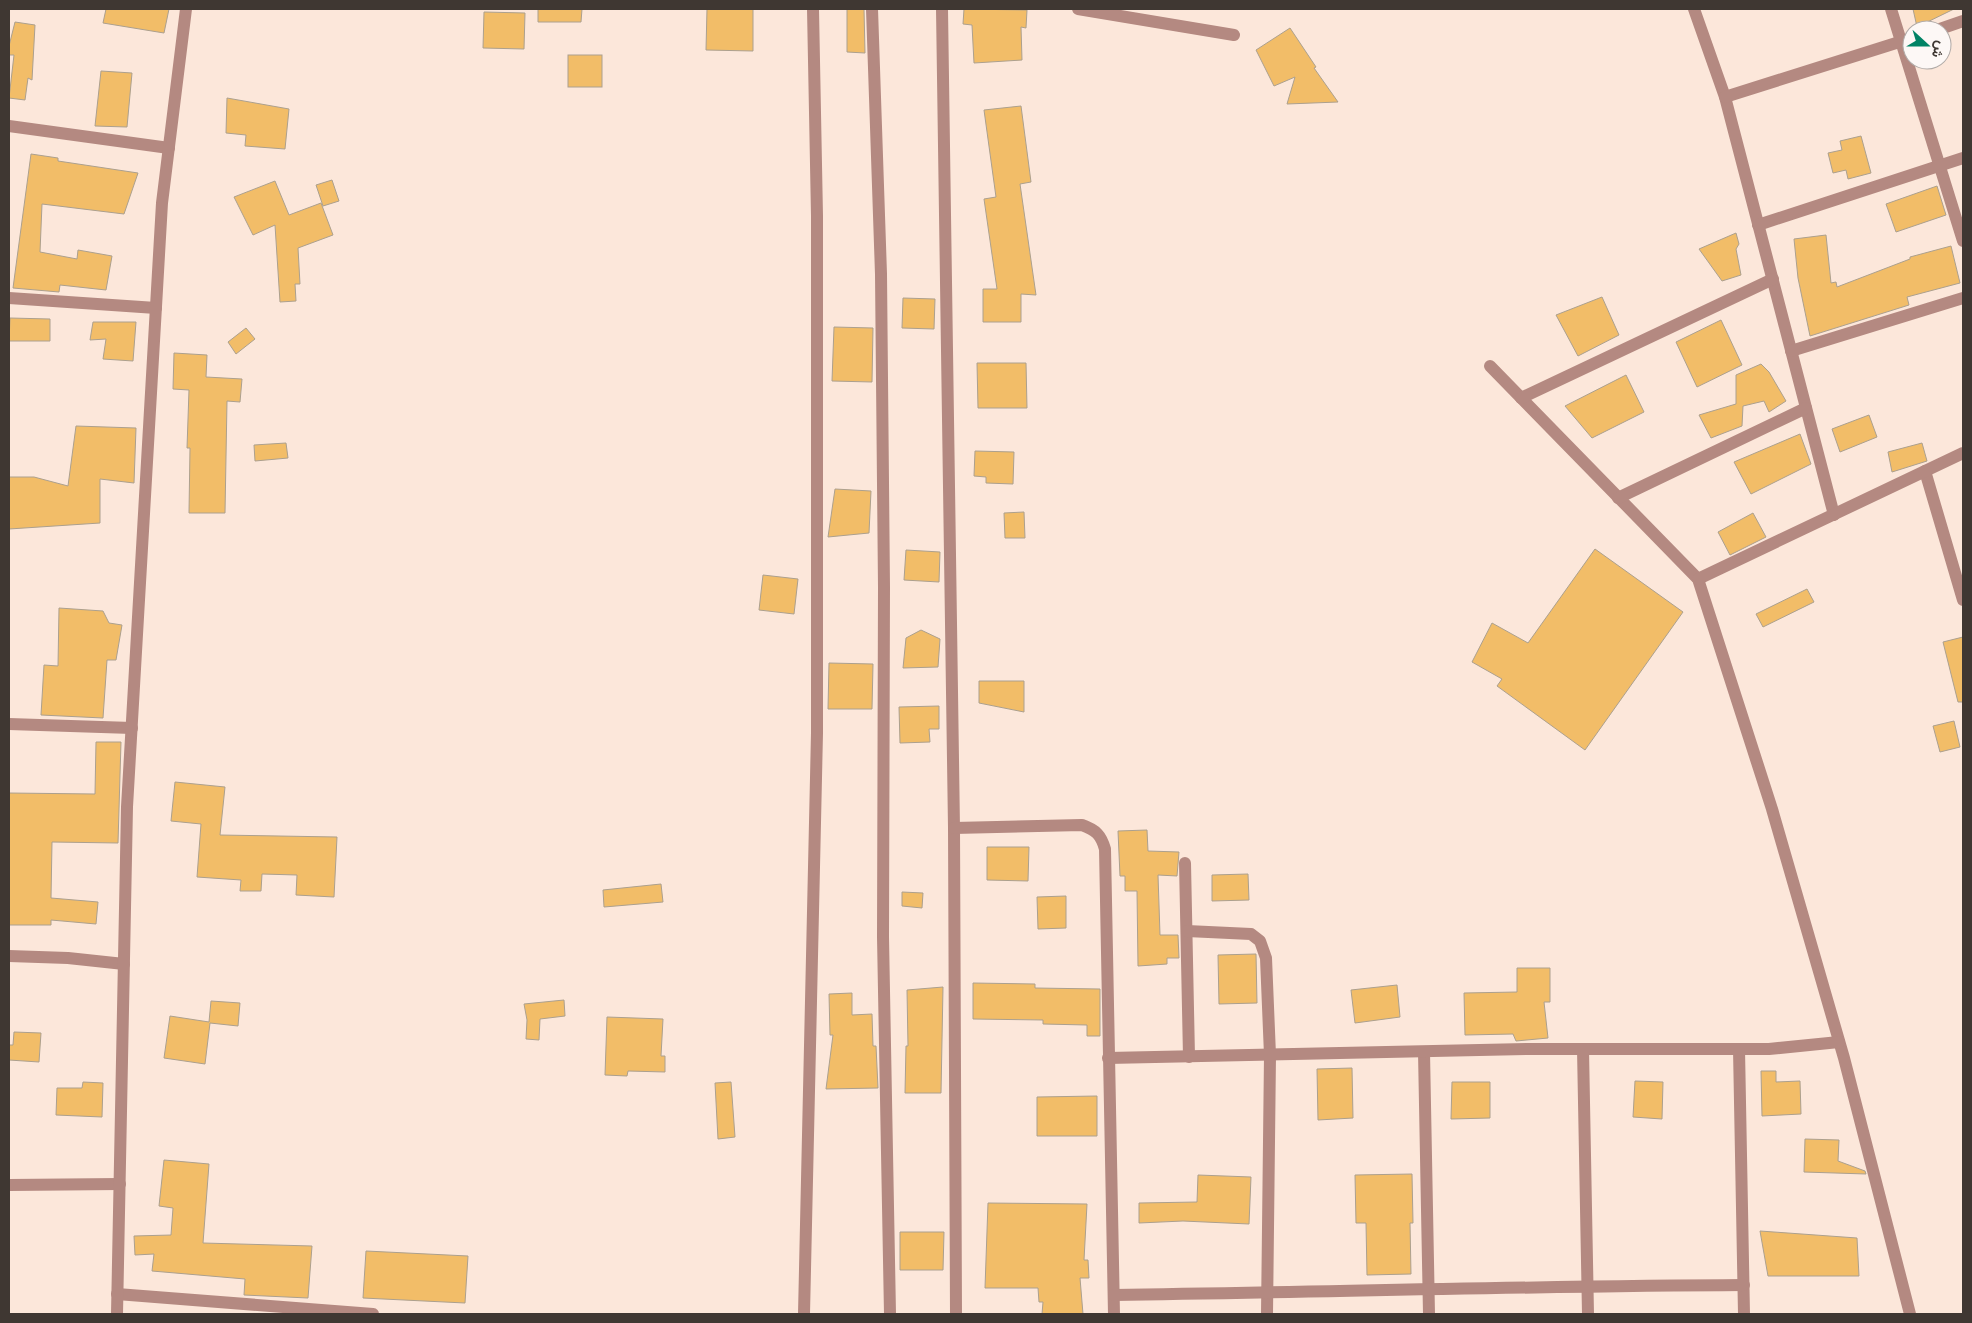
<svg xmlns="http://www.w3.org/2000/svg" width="1972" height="1323" font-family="Ubuntu,Vazirmatn,sans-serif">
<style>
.building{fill:#f2bd68;stroke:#aca08e}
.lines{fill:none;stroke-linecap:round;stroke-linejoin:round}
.minor{stroke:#b48981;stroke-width:12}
</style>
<rect width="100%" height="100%" fill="#fce7da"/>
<!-- building -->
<g class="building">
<path d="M106 9H169L164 33 103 23Z"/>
<path d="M538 9H582L581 22H538Z"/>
<path d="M707 9H753V51L706 50Z"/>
<path d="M847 9H864L865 53 847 52Z"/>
<path d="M964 9 1027 10 1026 28 1021 27 1022 60 974 63 972 25 963 24Z"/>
<path d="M1913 9H1954L1917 27Z"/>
<path d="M484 12 525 13 524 49 483 48Z"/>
<path d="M15 22 35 25 32 80 28 78 25 100 9 98 14 55H9V46Z"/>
<path d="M1290 28 1316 67 1314 68 1338 102 1287 104 1295 77 1274 86 1256 50Z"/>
<rect x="568" y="55" width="34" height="32"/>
<path d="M101 71 132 73 127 127 95 126Z"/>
<path d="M227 98 289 109 285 149 245 146 246 135 226 133Z"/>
<path d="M1021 106 1031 182 1020 184 1036 295 1021 294V322H983V289H997L984 199 996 197 984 110Z"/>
<path d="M1861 136 1871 173 1848 179 1846 170 1833 173 1828 153 1842 150 1840 141Z"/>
<path d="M31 154 58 158V161L138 173 124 214 42 204 40 252 77 259 78 250 112 256 106 290 60 285 59 292 13 288Z"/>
<path d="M332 180 339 201 323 206 316 185Z"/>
<path d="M275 181 289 215 321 203 333 235 298 248 300 284H295L296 301 280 302 275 225 253 235 234 197Z"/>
<path d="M1937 186 1946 215 1896 232 1886 204Z"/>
<path d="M1736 233 1739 244 1736 249 1741 275 1722 281 1699 249Z"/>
<path d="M1826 235 1831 283 1836 282 1837 287 1910 259V257L1951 246 1960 283 1907 297 1909 305 1810 336 1798 278 1794 239Z"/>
<path d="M1602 297 1619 335 1578 356 1556 315Z"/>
<path d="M903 298 935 299 934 329 902 328Z"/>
<path d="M10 318 50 319V341H9Z"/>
<path d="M1721 320 1742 365 1697 387 1676 342Z"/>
<path d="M93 322H136L133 361 103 359 106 339 90 340Z"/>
<path d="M834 327 873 328 872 382 832 381Z"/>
<path d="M246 328 255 339 236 354 228 342Z"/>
<path d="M174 353 207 355 206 377 242 379 240 402 227 401 225 513H189L190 448H187L189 390 173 389Z"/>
<path d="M977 363H1026L1027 408H978Z"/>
<path d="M1761 364 1769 372 1786 401 1769 412 1764 401 1743 406 1742 426 1711 438 1699 415 1736 404V375Z"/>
<path d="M1626 375 1644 412 1592 438 1565 406Z"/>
<path d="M1869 415 1877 437 1840 452 1832 429Z"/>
<path d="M76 426 136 428 134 483 100 479V523L9 529V477H34L68 486Z"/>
<path d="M1800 434 1811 464 1751 494 1734 462Z"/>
<path d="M286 443 288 458 255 461 254 445Z"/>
<path d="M1922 443 1927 461 1892 472 1888 452Z"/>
<path d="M975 451 1014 452 1013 484 986 483V477L974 476Z"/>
<path d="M835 489 871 491 869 533 828 537Z"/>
<path d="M1024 512 1025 538H1005L1004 513Z"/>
<path d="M1753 513 1766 537 1730 555 1718 532Z"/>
<path d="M1595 549 1683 612 1585 750 1497 686 1502 679 1472 662 1492 623 1528 643Z"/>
<path d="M906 550 940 552 939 582 904 580Z"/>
<path d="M763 575 798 579 794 614 759 610Z"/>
<path d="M1807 589 1814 602 1763 627 1756 614Z"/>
<path d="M59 608 103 611 109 623 122 625 116 660H107L103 718 41 715 44 665 58 666Z"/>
<path d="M921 630 940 639 938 667 903 668 906 638Z"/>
<path d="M1963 637V702H1958L1943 642Z"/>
<path d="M829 663 873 664 872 709H828Z"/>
<path d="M979 681H1024V712L979 703Z"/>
<path d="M939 706V729H929L930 742 900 743 899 707Z"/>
<path d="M1954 721 1960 747 1940 752 1933 726Z"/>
<path d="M96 742H121L118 843 52 842 51 898 98 902 96 924 51 920V925H9V793L95 794Z"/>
<path d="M175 782 225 787 220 835 337 837 334 897 296 895 297 875 262 874 261 891H240L241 880 197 877 201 824 171 821Z"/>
<path d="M1147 830 1148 851 1179 852 1177 876 1158 875 1160 935H1178L1179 958H1167V964L1138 966 1137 891H1125V876H1120L1118 831Z"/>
<path d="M987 847H1029L1028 881 987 880Z"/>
<path d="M1248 874 1249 900 1212 901V875Z"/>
<path d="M661 884 663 902 604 907 603 890Z"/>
<path d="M902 892 923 893 922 908 902 906Z"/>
<path d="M1066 896V928L1038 929 1037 897Z"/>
<path d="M1256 954 1257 1003 1219 1004 1218 955Z"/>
<path d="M1517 968H1550V1002H1544L1548 1038 1516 1041 1513 1034 1465 1035 1464 993 1517 992Z"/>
<path d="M973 983 1035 984V988L1100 989V1036H1087V1025L1043 1024V1020L973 1019Z"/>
<path d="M1397 985 1400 1017 1355 1023 1351 990Z"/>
<path d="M943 987 941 1093H905L906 1046H908L907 990Z"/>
<path d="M852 993V1015L872 1014 873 1046H876L878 1088 826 1089 833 1035H830L829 994Z"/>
<path d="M564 1000 565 1016 540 1019 539 1040 526 1039 527 1020 524 1004Z"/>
<path d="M211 1001 240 1003 238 1026 210 1023 205 1064 164 1058 170 1016 209 1022Z"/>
<path d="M607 1017 663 1019 661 1056H665V1072L628 1071 627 1076 605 1075Z"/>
<path d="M14 1032 41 1033 39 1062 9 1060V1045H13Z"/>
<path d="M1352 1068 1353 1118 1318 1120 1317 1069Z"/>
<path d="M1761 1071H1776V1082L1800 1081 1801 1114 1762 1116Z"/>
<path d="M1635 1081 1663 1082 1662 1119 1633 1117Z"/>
<path d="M83 1082 103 1083 102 1117 56 1115 57 1088H82Z"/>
<path d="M731 1082 735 1137 718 1139 715 1083Z"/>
<path d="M1452 1082H1490V1118L1451 1119Z"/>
<path d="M1097 1096V1136H1037V1097Z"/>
<path d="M1805 1139 1839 1140 1838 1161 1865 1171 1866 1174 1804 1172Z"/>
<path d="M164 1160 209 1164 203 1243 312 1246 308 1298 244 1295 245 1279 152 1271 154 1254 135 1255 134 1236 171 1235 173 1208 159 1206Z"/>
<path d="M1412 1174 1413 1223H1410L1411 1274 1367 1275 1366 1223H1356L1355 1175Z"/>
<path d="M1198 1175 1251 1177 1249 1224 1183 1221 1139 1223V1203L1197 1202Z"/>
<path d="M988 1203 1087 1204 1084 1260H1088L1089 1278H1080L1083 1314H1042L1043 1302H1039L1038 1288H985Z"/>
<path d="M1760 1231 1857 1238 1859 1276H1768Z"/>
<path d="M900 1232H944L943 1270H900Z"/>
<path d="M366 1251 468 1256 465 1303 363 1298Z"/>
</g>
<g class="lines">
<!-- minor -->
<g class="minor">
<path d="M872 9 881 274 884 587 883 937 890 1314"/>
<path d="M942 9 954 828 956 1314"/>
<path d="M1078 9 1234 35"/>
<path d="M1694 9 1725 97 1834 515"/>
<path d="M1891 9 1963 241"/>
<path d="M1937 30 1963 21"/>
<path d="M1725 97 1912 38"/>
<path d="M9 126 169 148"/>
<path d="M1758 225 1963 158"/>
<path d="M9 298 156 308"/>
<path d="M1791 351 1963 298"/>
<path d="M1490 366 1698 579 1772 809 1844 1058 1910 1314"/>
<path d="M1521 398 1773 279"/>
<path d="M1925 471 1963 600"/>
<path d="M1618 498 1806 408"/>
<path d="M1698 579 1963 453"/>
<path d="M9 724 132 728"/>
<path d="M954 828 1082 825C1096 830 1101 835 1105 849L1114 1314"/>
<path d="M1185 863 1189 1057"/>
<path d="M1187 931 1251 934 1260 941 1266 958 1270 1055 1267 1314"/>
<path d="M9 956 68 958 124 964"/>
<path d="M1583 1049 1588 1314"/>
<path d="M1739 1049 1744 1314"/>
<path d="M1424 1052 1429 1314"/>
<path d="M1108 1058 1527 1049H1769L1839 1042"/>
<path d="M9 1185 120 1184"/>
<path d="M117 1294 373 1314"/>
<path d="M1114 1295C1324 1292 1534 1286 1744 1285"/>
<path d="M117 1314 127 807 162 203 186 9"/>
<path d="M804 1314 817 733V216L813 9"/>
</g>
</g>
<!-- border -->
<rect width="1972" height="1323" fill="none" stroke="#3f3732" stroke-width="20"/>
<!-- north arrow -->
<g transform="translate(1927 45) rotate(111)"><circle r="24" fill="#fdf8f6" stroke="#b1aba8"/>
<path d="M0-4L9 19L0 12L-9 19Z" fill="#018365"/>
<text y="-8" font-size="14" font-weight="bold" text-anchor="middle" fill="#3f3732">ش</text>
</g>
</svg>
